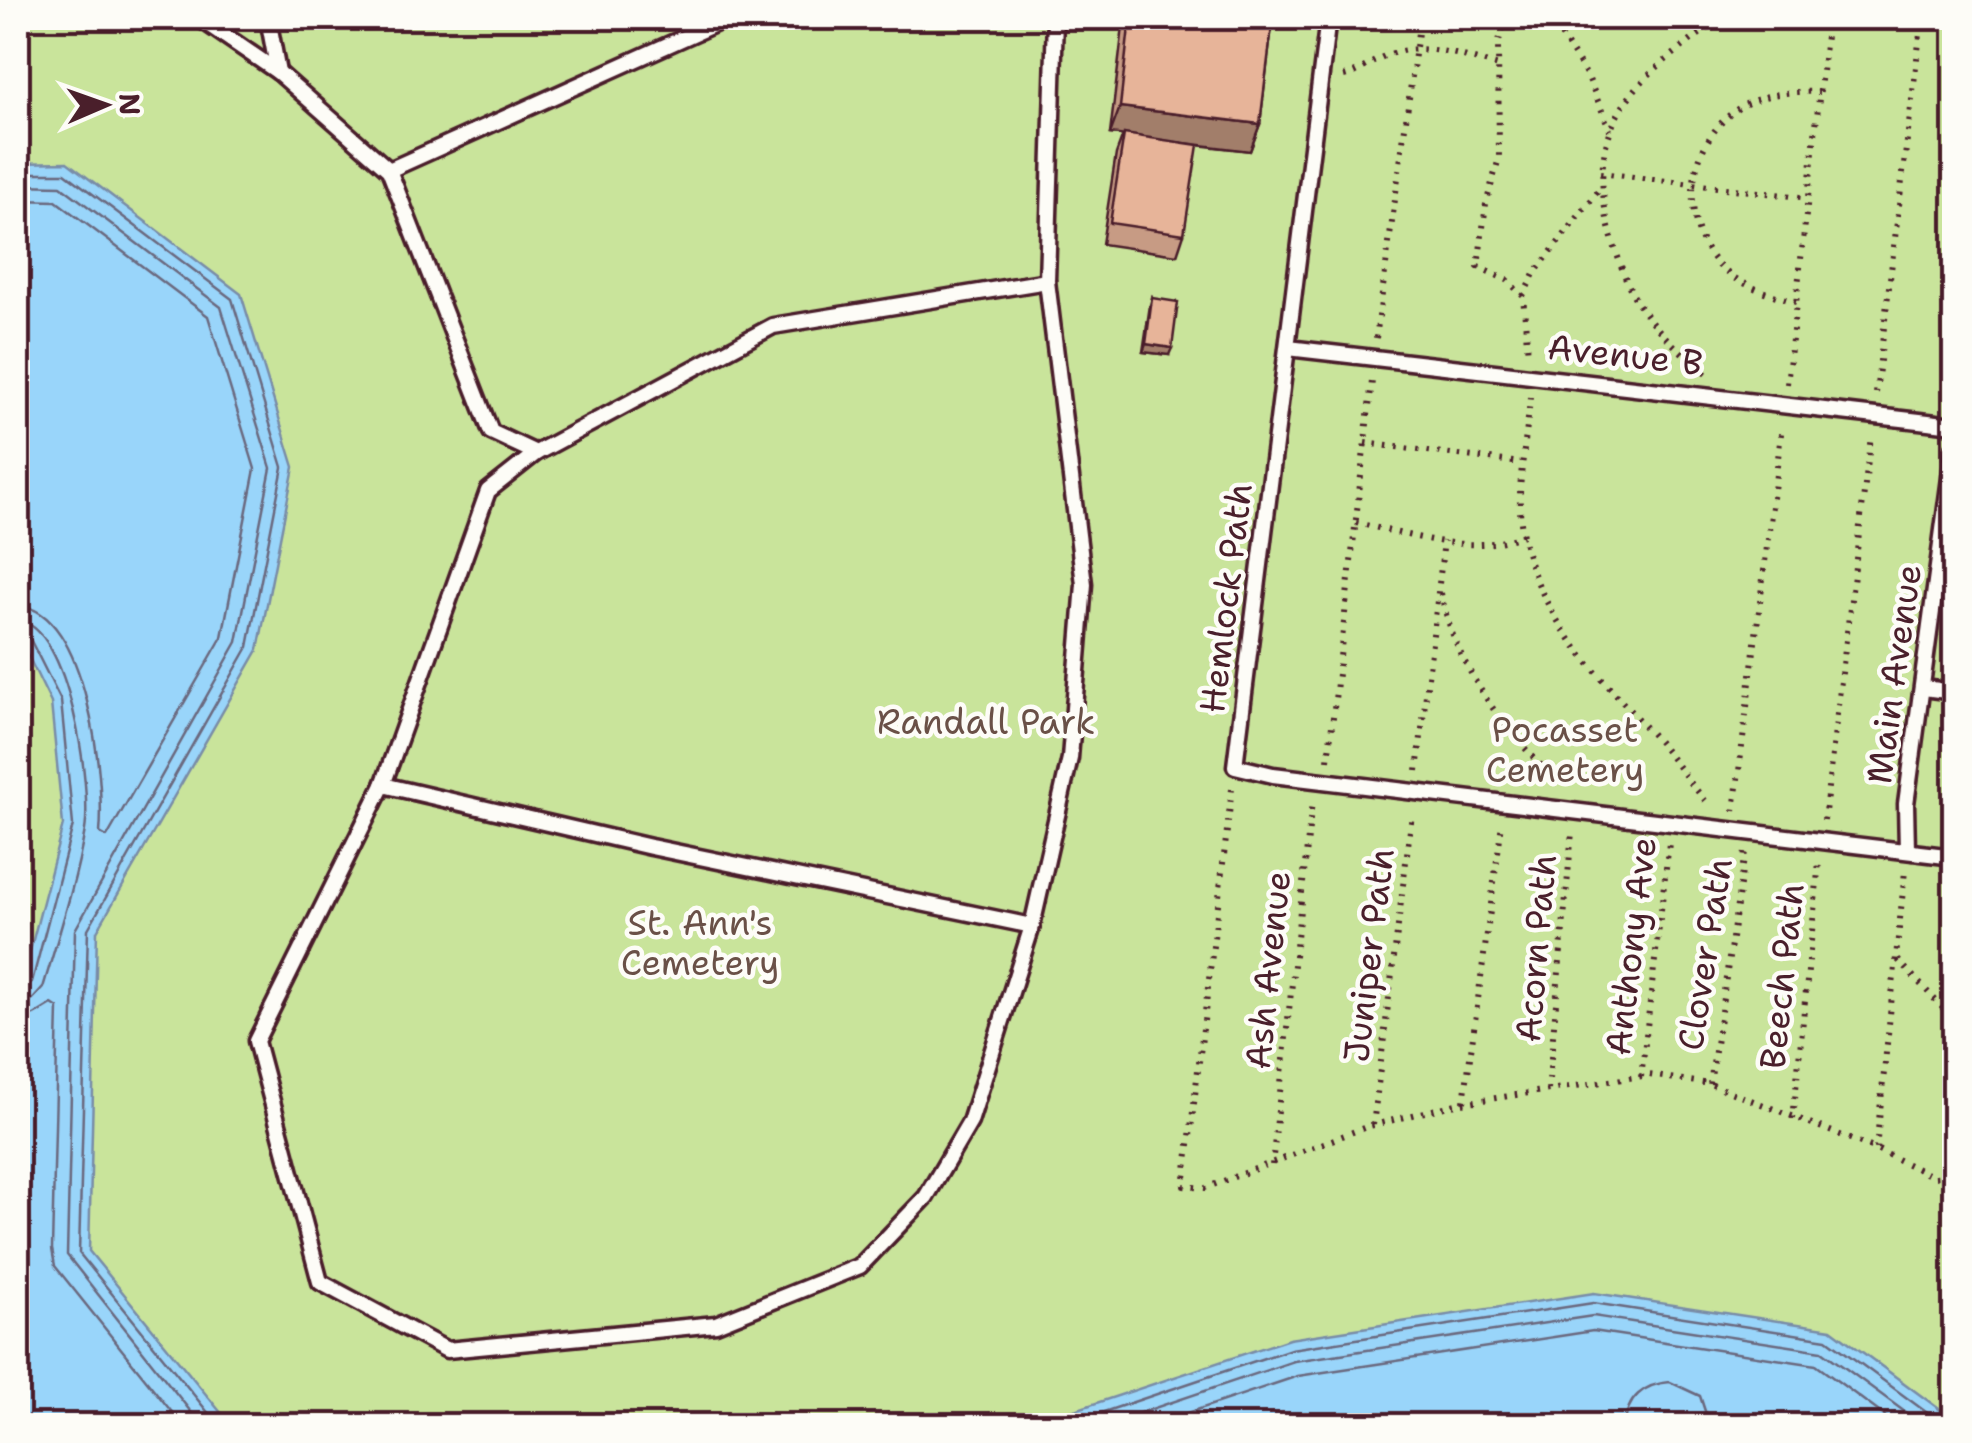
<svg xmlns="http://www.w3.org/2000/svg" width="1972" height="1443" font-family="'Shantell Sans',sans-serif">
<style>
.green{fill:#c9e49b;stroke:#8a8263;stroke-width:2.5}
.water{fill:#99d5fa;stroke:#798ca7;stroke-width:2.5}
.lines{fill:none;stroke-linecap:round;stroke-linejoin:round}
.shore{stroke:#6a687e;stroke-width:2.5}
.service-casing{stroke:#4a1f2b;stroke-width:21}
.path{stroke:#4a1f2b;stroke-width:6;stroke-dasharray:2.5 8;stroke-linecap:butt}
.service{stroke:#fdfcf7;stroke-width:14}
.wall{fill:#c79b84;stroke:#4a1f2b;stroke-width:2.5}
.shaded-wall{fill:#a27e6b;stroke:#4a1f2b;stroke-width:2.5}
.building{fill:#e7b499;stroke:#4a1f2b;stroke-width:2.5}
.labels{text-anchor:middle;stroke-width:9;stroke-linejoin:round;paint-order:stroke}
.street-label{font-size:35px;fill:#4a1f2b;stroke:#fdfcf7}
.park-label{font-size:35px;fill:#6a5047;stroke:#fdfcf7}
</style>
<rect width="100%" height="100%" fill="#f6e6db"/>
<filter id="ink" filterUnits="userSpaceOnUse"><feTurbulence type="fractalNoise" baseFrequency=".01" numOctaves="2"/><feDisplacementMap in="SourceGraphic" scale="20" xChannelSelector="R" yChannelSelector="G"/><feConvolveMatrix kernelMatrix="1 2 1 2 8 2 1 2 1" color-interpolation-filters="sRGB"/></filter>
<g filter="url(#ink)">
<!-- green -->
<path class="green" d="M18 18H1954V1425L1682 1426 1669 1419 1662 1426 18 1425Z"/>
<!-- water -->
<g class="water">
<path d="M67 162 241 294 294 467 258 650 97 931 89 1251 231 1425H18V997L63 825 51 703 18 635V163Z"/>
<path d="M1594 1293 1831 1329 1954 1420V1425L1679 1426 1669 1419 1649 1426 1030 1425 1289 1339Z"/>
</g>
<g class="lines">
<!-- shore -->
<g class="shore">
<path d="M18 173H65L232 299 283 467 248 647 88 929 79 1253 219 1426"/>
<path d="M18 185 61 186 221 307 271 468 237 642 75 930 67 1255 202 1426"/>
<path d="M18 200 56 201 208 316 255 469 222 637 107 837 100 833C105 780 87 608 18 606"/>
<path d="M18 621C69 624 92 788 85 830 76 882 58 937 43 988L33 999 18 1003"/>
<path d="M18 633 30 639 61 701 73 825 32 982 18 990"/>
<path d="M18 1018 34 1015 52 1004 58 1008 52 1249 55 1266 183 1426"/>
<path d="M1062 1426 1291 1349 1593 1303 1827 1339 1945 1426"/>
<path d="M1101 1426 1294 1361 1593 1316 1822 1351 1924 1426"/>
<path d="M1149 1426 1298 1376 1593 1331 1816 1365 1898 1426"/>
<path d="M1625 1426C1626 1398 1644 1384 1670 1382L1700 1396 1710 1426"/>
</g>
<defs>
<g id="service">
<path d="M199 18 278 72 389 170 491 432 536 453 773 326 1047 281"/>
<path d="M268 18 278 72"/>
<path d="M1328 18 1235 766 1273 775 1954 857"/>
<path d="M389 170 728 18"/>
<path d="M1288 348 1954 425"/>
<path d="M536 453 488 491 383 785 256 1041 320 1282 447 1350 716 1324 860 1266 926 1197 970 1122 1032 926 1070 758 1084 584 1047 281 1055 18"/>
<path d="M1924 688 1954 692"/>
<path d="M383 785 651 847 1032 926"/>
<path d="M1907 850 1906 804 1954 448"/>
</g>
</defs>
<!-- service casing -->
<use href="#service" class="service-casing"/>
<!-- path -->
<g class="path">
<path d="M1506 18 1498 44 1499 158 1486 204 1478 267 1507 280 1523 296 1528 355"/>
<path d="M1550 18 1588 77 1610 130"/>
<path d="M1344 76C1361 72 1372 61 1387 55 1424 41 1462 56 1499 66"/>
<path d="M1600 173 1808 198"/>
<path d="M1523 296 1534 274 1598 191"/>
<path d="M1796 302C1772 295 1745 287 1725 271 1674 227 1686 137 1744 105 1767 93 1794 91 1819 92"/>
<path d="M1376 338 1420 18"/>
<path d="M1706 374C1683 353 1659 334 1641 308 1628 289 1621 266 1614 245 1590 168 1601 112 1666 60 1685 46 1707 25 1730 18"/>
<path d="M1787 384 1828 18"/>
<path d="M1876 393 1922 18"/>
<path d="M1530 397C1527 443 1514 490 1523 536 1540 618 1593 669 1646 728 1669 753 1688 781 1710 806"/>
<path d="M1365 443 1521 463"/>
<path d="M1356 523C1409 534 1470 557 1523 535"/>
<path d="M1441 593C1450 642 1476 687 1506 726 1522 747 1542 764 1557 785"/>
<path d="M1328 760 1372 381"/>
<path d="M1417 771 1444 541"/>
<path d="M1232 789 1184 1186 1205 1188 1366 1127 1456 1104 1649 1075 1710 1084 1876 1149 1934 1177 1949 1176 1954 1171"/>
<path d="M1734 811 1782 426"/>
<path d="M1824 820 1871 436"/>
<path d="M1898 960 1954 1020"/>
<path d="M1641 1077 1669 843"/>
<path d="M1710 1084 1745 852"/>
<path d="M1548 1090 1572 832"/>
<path d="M1464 1102 1502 823"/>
<path d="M1793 1119 1819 862"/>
<path d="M1373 1125 1412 814"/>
<path d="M1876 1149 1905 871"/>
<path d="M1272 1165 1312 801"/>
</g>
<!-- service -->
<use href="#service" class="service"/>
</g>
<!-- wall -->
<g class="wall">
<path d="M1124 18H1273L1260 124 1250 151 1187 144 1184 234 1177 255 1102 244 1116 154 1123 135 1110 134Z"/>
<path d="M1152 298 1169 355 1143 352 1150 305Z"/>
</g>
<!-- shaded-wall -->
<g class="shaded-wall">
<path d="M1120 107 1260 124 1250 151 1110 134Z"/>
<path d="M1146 344 1172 348 1169 355 1143 352Z"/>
</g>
<!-- building -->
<g class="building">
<path d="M1130 18H1273L1260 124 1120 107Z"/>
<path d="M1124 134 1198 145 1184 234 1110 223Z"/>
<path d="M1152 298 1178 302 1172 348 1146 344Z"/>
</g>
</g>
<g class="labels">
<!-- street labels -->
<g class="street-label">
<text transform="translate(1625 355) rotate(6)" y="12">Avenue B</text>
<text transform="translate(1226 598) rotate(-83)" y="12">Hemlock Path</text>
<text transform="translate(1894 674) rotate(-82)" y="12">Main Avenue</text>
<text transform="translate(1631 946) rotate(-83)" y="12">Anthony Ave</text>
<text transform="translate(1536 948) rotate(-85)" y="12">Acorn Path</text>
<text transform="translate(1705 954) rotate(-81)" y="12">Clover Path</text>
<text transform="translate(1369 955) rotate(-83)" y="12">Juniper Path</text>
<text transform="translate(1268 970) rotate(-84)" y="12">Ash Avenue</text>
<text transform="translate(1782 976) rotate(-84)" y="12">Beech Path</text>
</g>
<!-- park labels -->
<g class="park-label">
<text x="986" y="734">Randall Park</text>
<text x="1565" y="742">Pocasset<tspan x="1565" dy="40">Cemetery</tspan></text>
<text x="700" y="935">St. Ann's<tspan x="700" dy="40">Cemetery</tspan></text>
</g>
</g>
<!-- margin -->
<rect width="1972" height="1443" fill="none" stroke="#fdfcf7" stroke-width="60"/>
<rect x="30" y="30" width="1912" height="1383" fill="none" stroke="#4a1f2b" stroke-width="4" filter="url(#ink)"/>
<!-- north arrow -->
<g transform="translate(105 105) rotate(88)" stroke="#fdfcf7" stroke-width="8" paint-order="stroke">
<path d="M0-8L18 38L0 25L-18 38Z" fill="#4a1f2b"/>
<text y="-15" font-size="28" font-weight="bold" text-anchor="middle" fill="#4a1f2b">N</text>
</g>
</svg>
